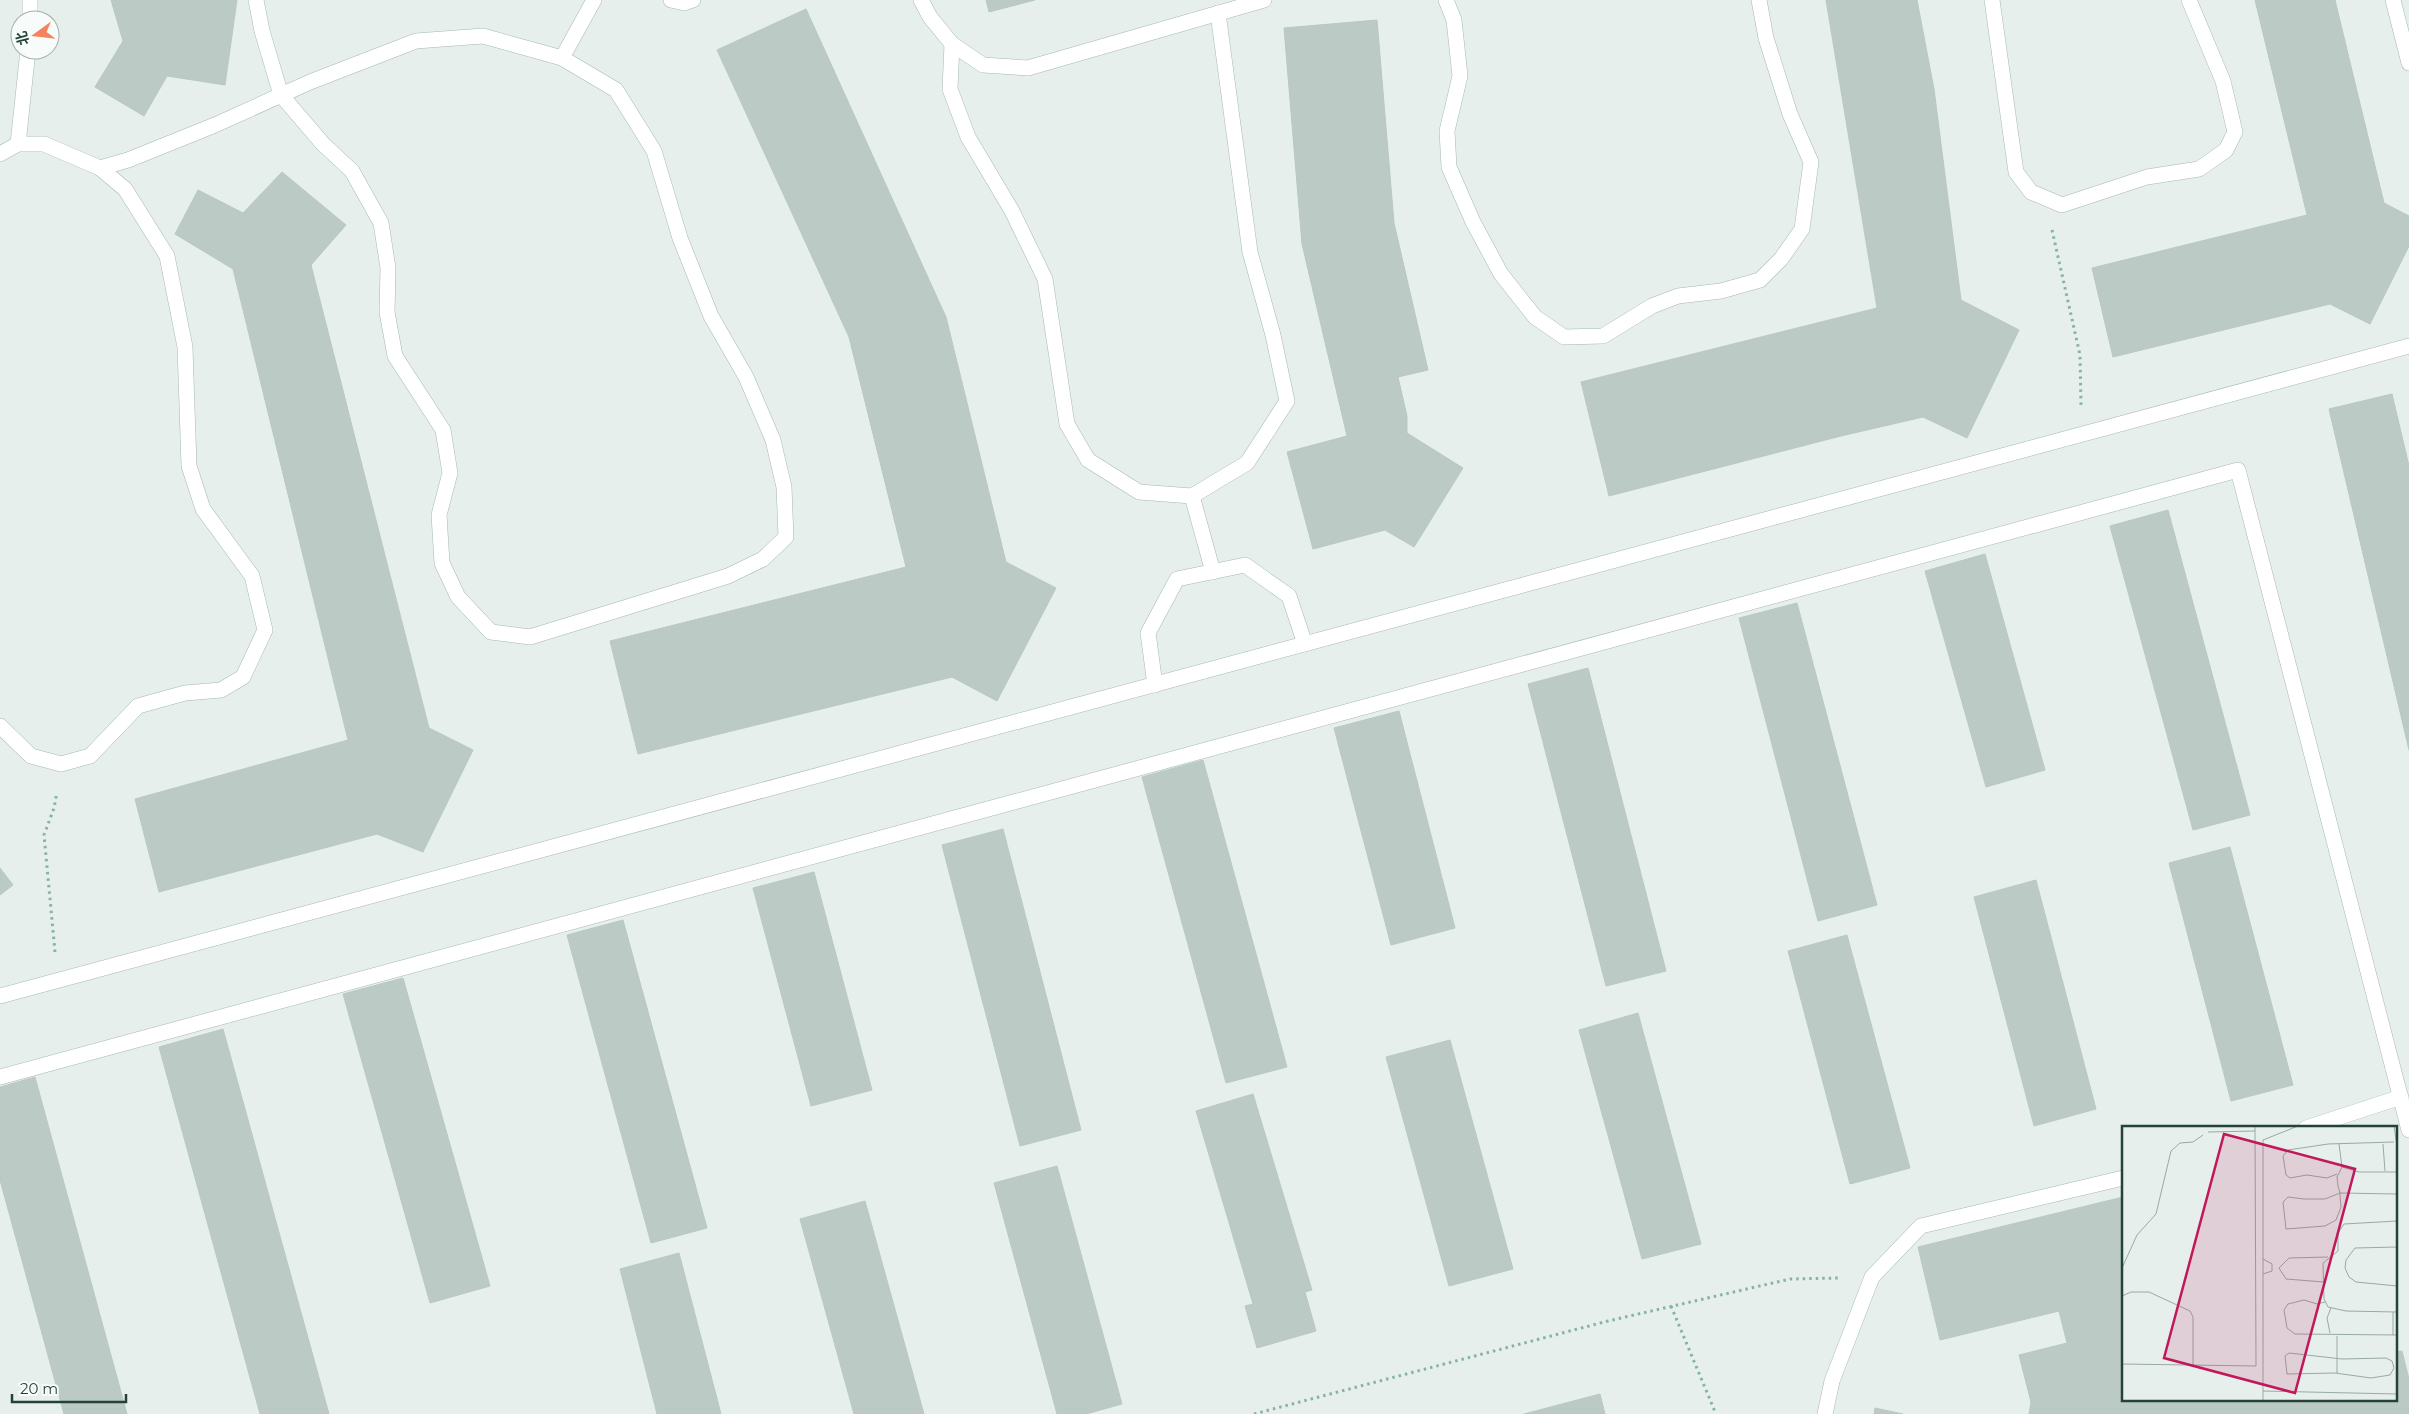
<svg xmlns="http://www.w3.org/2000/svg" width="2409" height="1414" font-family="Montserrat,'Noto Sans SC',sans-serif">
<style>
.building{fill:#bbcac4;stroke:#b8c9c2}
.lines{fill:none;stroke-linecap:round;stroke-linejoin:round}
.service-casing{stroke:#a8b8b2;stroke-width:16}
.path{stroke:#86b3a5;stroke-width:3;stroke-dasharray:2.5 4;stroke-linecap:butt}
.service{stroke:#fff;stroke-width:15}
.inset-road{fill:none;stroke:#98aaa4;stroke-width:1}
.view{fill:#c2185b;fill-opacity:0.15;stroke:#c2185b;stroke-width:2.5}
.inset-edge{fill:none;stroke:#24423a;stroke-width:2.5}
</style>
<rect width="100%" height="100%" fill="#e6efeb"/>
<!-- building -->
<g class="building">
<path d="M111 0H237L225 85 167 76 144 116 95 87 123 41Z"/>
<path d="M986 0H1035L989 12Z"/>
<path d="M1826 0H1917L1934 89 1961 300 2019 330 1967 438 1923 417 1841 436 1609 496 1581 382 1877 308Z"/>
<path d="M2255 0H2335L2384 203 2409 216V246L2370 324 2330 304 2113 357 2092 268 2307 215Z"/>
<path d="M806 9 946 317 1006 562 1056 588 997 701 952 677 638 754 610 641 906 567 849 337 717 50Z"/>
<path d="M1377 20 1394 223 1428 370 1398 377 1407 416V433L1463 468 1414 547 1385 530 1313 549 1287 452 1347 436 1302 244 1284 28Z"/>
<path d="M282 172 346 225 311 265 429 728 473 750 423 852 377 834 159 892 135 799 348 740 233 269 175 234 198 190 243 213Z"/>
<path d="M2392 394 2409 466V750L2329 409Z"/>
<path d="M2168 510 2250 815 2193 830 2110 526Z"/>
<path d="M1985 554 2045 770 1986 787 1925 571Z"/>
<path d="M1797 603 1877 905 1818 921 1739 618Z"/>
<path d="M1588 668 1666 971 1606 986 1528 684Z"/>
<path d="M1399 711 1455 928 1391 945 1334 728Z"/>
<path d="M1203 760 1287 1067 1226 1083 1142 777Z"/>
<path d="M1003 829 1081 1130 1020 1146 942 845Z"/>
<path d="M2230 847 2293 1085 2231 1101 2169 863Z"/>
<path d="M0 868 13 885 0 895Z"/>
<path d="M814 872 872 1090 811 1106 753 888Z"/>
<path d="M2036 880 2096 1109 2034 1126 1974 897Z"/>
<path d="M623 920 707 1228 651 1243 567 935Z"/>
<path d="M1847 935 1910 1168 1850 1184 1788 951Z"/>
<path d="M403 978 490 1286 430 1303 343 994Z"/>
<path d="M1638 1013 1701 1244 1642 1259 1579 1030Z"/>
<path d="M223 1029 329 1414H260L159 1047Z"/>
<path d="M1450 1040 1513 1269 1449 1286 1386 1057Z"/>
<path d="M35 1077 127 1414H64L0 1180V1087Z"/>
<path d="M1253 1094 1312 1290 1305 1292 1316 1331 1257 1348 1245 1306 1253 1304 1196 1111Z"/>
<path d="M1057 1166 1122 1404 1086 1414H1057L994 1183Z"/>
<path d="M2123 1197V1400H2395V1352L2402 1351 2409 1379V1414H2029L2031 1402 2019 1355 2067 1343 2059 1311 1940 1340 1918 1247Z"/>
<path d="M865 1201 924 1414H854L800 1219Z"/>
<path d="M679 1253 721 1414H657L620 1269Z"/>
<path d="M1600 1394 1605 1414H1524Z"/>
<path d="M1875 1408 1903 1414H1874Z"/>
</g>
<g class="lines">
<defs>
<g id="service">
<path d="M30 0V20"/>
<path d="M671 0 684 3 693 0"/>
<path d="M921 0 930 17 952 44 983 65 1028 68 1264 0"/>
<path d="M1446 0 1454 20 1460 76 1447 131 1449 167 1473 222 1501 274 1535 317 1564 337 1603 336 1652 306 1678 296 1721 291 1760 280 1781 259 1802 229 1811 162 1790 114 1766 38 1759 0"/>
<path d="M1992 0 2016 172 2031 192 2062 205 2147 177 2199 169 2226 150 2235 132 2223 81 2189 0"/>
<path d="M2393 0 2409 63"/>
<path d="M952 44 950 89 968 137 1012 211 1045 279 1067 424 1088 460 1139 492 1192 496 1247 463 1287 401 1273 335 1250 252 1218 13"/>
<path d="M562 58 594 0"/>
<path d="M18 144 28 50"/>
<path d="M0 154 18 144H44L100 168 128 160 215 125 310 82 416 41 483 36 562 58 616 90 654 151 680 238 711 316 746 377 773 440 784 487 786 537 763 559 728 576 530 637 491 632 458 597 442 563 439 515 450 473 443 430 395 356 387 312 388 268 381 223 352 171 323 144 281 95 262 31 256 0"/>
<path d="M1192 496 1213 572"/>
<path d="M1155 685 1148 633 1177 579 1245 565 1289 596 1305 644"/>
<path d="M0 726 31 756 61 764 90 756 138 706 185 693 221 690 243 677 265 630 252 576 203 509 189 466 185 347 167 256 125 189 100 168"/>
<path d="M0 996 2409 346"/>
<path d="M0 1077 2238 470 2409 1130"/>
<path d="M2306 1128 2401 1097"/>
<path d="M1825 1414 1832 1381 1872 1277 1921 1226 2123 1178"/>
</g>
</defs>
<!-- service casing -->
<use href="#service" class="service-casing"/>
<!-- path -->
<g class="path">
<path d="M2052 230 2080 355 2081 406"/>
<path d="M55 952 44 835 54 808 57 792"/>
<path d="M1671 1306 1716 1414"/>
<path d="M1254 1414 1608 1321 1790 1279 1841 1278"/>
</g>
<!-- service -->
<use href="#service" class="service"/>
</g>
<!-- overview -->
<g transform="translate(2122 1126)">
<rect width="275" height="275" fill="#e6efeb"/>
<path class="inset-road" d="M272 0 275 20M86 6 133 5M217 18 220 41 215 51 216 60 218 67V70L219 81 214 94 203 100 164 103 161 76 166 71 182 73H203L218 67 275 68M261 18 263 45M220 41 237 46H275M215 48 205 52 185 49 168 52 164 49 161 30 166 24 206 18 272 16M275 95 222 98 216 107V125L201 137 202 173 206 181 224 185 275 186M275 121 233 122 224 134 223 142 227 151 234 156 275 160M141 133 150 138V145L141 148M0 142 15 109 34 88 49 25 58 17 71 16 81 9M202 156 164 153 157 142 167 132 206 131M0 170 9 166H27L68 185 71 191V239M203 176 195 178 182 174 166 178 162 184 165 202 173 208 275 209M208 207 205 192 209 182M271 209V186M215 210V247M167 227 220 233 264 232 270 235 272 242 268 249 249 252 213 247 165 248 163 230ZM0 238 134 240 133 0M141 265 275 268M141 275V14L176 0"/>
<path class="view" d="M102 8 233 43 173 267 42 232Z"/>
<rect width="275" height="275" class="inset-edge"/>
</g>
<!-- north arrow -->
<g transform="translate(35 35) rotate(255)"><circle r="24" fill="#f7fbf9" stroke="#a3b1ad"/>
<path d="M0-4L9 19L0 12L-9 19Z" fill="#f4845f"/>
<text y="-8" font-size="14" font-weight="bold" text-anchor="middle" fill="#24423a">北</text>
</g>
<!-- scale -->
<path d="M12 1394v8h114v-8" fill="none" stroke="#24423a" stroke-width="2.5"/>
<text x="20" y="1394" font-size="15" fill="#24423a" stroke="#f7fbf9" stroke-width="4" paint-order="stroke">20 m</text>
</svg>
